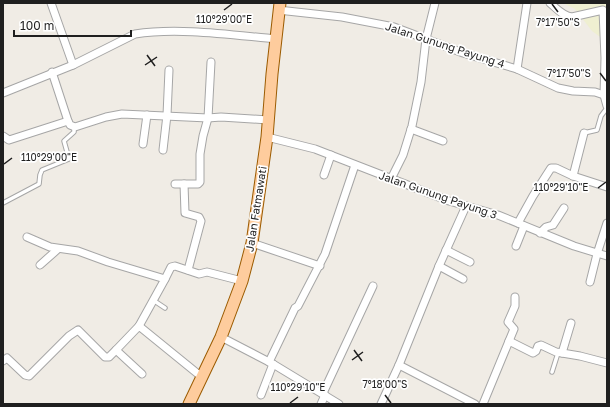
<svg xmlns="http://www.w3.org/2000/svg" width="610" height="407" font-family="'Golos Text',sans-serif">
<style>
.farmland{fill:#efefd1}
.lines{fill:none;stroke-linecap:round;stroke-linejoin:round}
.service-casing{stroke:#a6a6a6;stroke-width:5.5}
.minor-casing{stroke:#a6a6a6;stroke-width:9}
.primary-casing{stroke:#9b5b00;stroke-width:13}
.service{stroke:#fff;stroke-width:3.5}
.minor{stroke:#fff;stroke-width:7}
.primary{stroke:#fecc9d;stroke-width:11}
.ticks{fill:none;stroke:#1f1f1f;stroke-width:1.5}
.labels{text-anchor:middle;stroke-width:3.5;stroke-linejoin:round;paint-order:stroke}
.street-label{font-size:11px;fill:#1f1f1f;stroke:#fff}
.ticks-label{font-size:10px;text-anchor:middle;fill:#1f1f1f;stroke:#fff;stroke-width:3.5;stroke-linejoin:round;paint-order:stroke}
</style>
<rect width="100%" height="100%" fill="#f0ece5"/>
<!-- farmland -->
<path class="farmland" d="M563 3H607V42L592 31 575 9Z"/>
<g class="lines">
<defs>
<g id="service">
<path d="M584 133 597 130 601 116 607 108"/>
<path d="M3 203 39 184 40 175 42 170 69 159 64 141 74 132V127"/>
<path d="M153 300 165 308"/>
<path d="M552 372 558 353"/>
</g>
<g id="minor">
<path d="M51 3 73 65"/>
<path d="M550 3C557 9 563 16 572 17L603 10 605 58 604 95"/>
<path d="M278 10 342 17 394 27 463 53 517 69 558 88 573 91 595 92 604 95 607 106"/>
<path d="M517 69 527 3"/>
<path d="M52 72 68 121"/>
<path d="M3 93 73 65 135 34C178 27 232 35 276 39"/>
<path d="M411 129 443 141"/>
<path d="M3 136 9 140 68 121 70 125 75 127 106 117 122 114 208 118 221 117 268 120"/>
<path d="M267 137 315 149 449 201 498 215 574 246 607 256"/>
<path d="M143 144 147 115"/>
<path d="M163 150 167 115 169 70"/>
<path d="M324 175 331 155"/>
<path d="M573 176 584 133"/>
<path d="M391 179 403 155 412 126 421 82 426 39 435 3"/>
<path d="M175 184H198L200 182V154L203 136 208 118 211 62"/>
<path d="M184 184 185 213 199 217 201 221 188 270"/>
<path d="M518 223 533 196 551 168H556L573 176 607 187"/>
<path d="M540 233 546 227 553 225 564 208"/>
<path d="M27 237 50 247 78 251 108 262 165 279 139 326"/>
<path d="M252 243 320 266"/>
<path d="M516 246 524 226"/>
<path d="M446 250 470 262"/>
<path d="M40 265 58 249"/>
<path d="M439 266 463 279"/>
<path d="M165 279 171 267 175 266 199 274 207 272 242 281"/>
<path d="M590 282 597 254 607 223"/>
<path d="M221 337 273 364 339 404"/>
<path d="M509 341 533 353 536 351 538 346 541 345 556 352 580 356 607 363"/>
<path d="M562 353 571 323"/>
<path d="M3 361 7 358 25 375 29 376 69 336 78 330 105 357H109L116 350"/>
<path d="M269 362 295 308 298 306 325 254 355 165"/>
<path d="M399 365 475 404"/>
<path d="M142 374 116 350 139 326 203 378"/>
<path d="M323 393 373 286"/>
<path d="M261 395 273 364"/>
<path d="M321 404 325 395"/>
<path d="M381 404 399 365 439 266 466 206"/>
<path d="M483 404 514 329 508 322 515 306V297"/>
</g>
<path id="primary" d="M189 404 221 337 242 281 252 243 267 137 272 74 280 3"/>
</defs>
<!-- service casing -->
<use href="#service" class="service-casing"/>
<!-- minor casing -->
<use href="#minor" class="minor-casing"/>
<!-- primary casing -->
<use href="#primary" class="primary-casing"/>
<!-- service -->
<use href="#service" class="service"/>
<!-- minor -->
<use href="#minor" class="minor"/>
<!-- primary -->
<use href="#primary" class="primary"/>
</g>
<!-- ticks -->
<path class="ticks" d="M552 4 558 12M224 10 232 4M147 55 155 66M145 65 157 57M600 73 606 81M4 164 12 158M598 188 606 182M354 350 362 361M352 360 363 352M385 395 391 403M290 403 298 397"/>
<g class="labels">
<!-- street labels -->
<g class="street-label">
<text transform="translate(445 45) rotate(18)" y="4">Jalan Gunung Payung 4</text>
<text transform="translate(438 195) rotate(19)" y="4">Jalan Gunung Payung 3</text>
<text transform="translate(256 209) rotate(-81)" y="4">Jalan Fatmawati</text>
</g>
</g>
<g class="ticks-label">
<text x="224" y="23">110°29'00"E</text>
<text x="558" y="26">7°17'50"S</text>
<text x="569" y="77">7°17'50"S</text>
<text x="49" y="161">110°29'00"E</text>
<text x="561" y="191">110°29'10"E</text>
<text x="385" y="388">7°18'00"S</text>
<text x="298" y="391">110°29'10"E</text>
</g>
<!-- border -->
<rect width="610" height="407" fill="none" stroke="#1f1f1f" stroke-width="8"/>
<!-- scale -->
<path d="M14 30v6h117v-6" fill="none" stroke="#1f1f1f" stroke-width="2"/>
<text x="20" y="30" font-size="12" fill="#1f1f1f" stroke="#ffffff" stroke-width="3" paint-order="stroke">100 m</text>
</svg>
